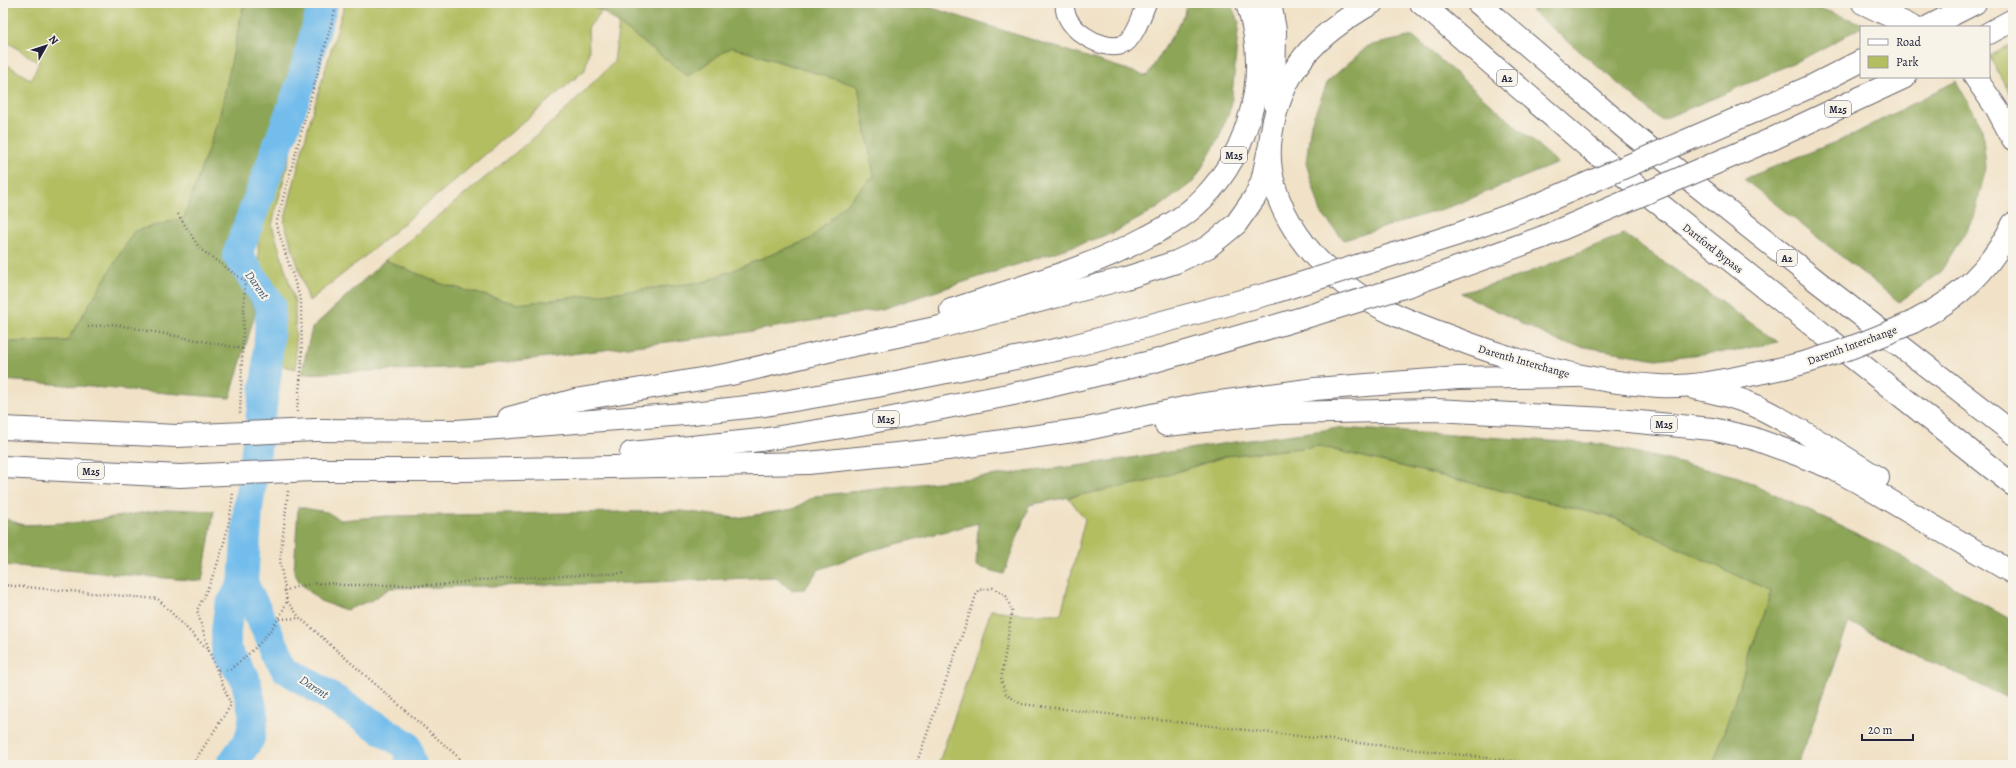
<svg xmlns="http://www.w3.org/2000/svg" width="2016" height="768" font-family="Alegreya,serif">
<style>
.green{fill:#b2be60;stroke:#6a704e}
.forest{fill:#8da556;stroke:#586448}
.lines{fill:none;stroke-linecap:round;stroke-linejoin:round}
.river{stroke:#73bdec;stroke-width:30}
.minor-casing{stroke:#6a656c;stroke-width:20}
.highway-casing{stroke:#6a656c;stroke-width:24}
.path{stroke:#6a656c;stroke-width:2.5;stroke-dasharray:1 3;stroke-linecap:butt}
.minor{stroke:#fff;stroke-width:18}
.highway{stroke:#fff;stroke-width:22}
.highway-bridge-casing{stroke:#6a656c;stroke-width:24;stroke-linecap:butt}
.highway-bridge{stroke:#fff;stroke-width:22}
.labels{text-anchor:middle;stroke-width:4;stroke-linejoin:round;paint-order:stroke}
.shield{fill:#f7f3e8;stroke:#62616f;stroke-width:1}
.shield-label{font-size:10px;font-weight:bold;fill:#22223b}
.street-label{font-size:11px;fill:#22223b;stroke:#f7f3e8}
.water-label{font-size:12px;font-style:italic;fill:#3e5879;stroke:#f7f3e8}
</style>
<rect width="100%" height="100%" fill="#f7f3e8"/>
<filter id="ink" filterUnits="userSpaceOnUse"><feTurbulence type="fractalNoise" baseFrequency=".025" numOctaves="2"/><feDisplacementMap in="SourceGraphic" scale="8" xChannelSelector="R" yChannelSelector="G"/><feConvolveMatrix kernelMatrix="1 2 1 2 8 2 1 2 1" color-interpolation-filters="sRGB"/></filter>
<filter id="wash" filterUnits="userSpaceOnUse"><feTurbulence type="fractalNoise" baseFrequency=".012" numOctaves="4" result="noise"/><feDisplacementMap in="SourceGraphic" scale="16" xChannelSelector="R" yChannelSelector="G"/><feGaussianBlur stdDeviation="0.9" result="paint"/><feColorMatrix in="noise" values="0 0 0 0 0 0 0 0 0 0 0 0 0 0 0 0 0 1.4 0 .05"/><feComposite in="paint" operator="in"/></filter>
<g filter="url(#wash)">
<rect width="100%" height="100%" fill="#f1e2c7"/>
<!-- green -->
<g class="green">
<path d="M3 3H244L220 115 184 218 134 232 67 341 3 342V62L31 80 39 63 3 39Z"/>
<path d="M345 3H582L602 11 588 28 589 50 585 70 364 257 309 301 284 222 309 124Z"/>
<path d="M619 23 688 76 731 47 858 86 874 176 810 239 704 282 517 304 442 284 385 260 554 121 614 62Z"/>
<path d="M2013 44V99L1989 56Z"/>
<path d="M290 147V156L272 225 295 302 296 369 272 363 279 306 259 267 257 220 281 152Z"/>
<path d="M1319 446 1614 518 1771 591 1713 765H938L991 610 1025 614H1061L1085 519 1068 497 1146 482 1226 456Z"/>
</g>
<!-- forest -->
<g class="forest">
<path d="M244 3H324L270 146 257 169 224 253 256 311 230 398 3 380V342L67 341 134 231 184 218 220 115Z"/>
<path d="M582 3H929V7L1147 76 1185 15 1187 3H1230L1239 22 1231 107 1217 142 1194 181 1158 208 1113 233 882 309 747 332 468 367 301 374 312 328 385 260 442 284 517 304 704 282 810 239 874 176 858 86 731 47 688 76 602 11Z"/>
<path d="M1562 3H1805L1866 25 1810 55 1731 91 1661 120 1531 10 1560 5Z"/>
<path d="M1413 36 1558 163 1452 206 1344 240 1321 213 1306 163 1311 123 1328 81 1368 46Z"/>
<path d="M1956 81 1982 127 1986 167 1974 218 1939 274 1899 302 1744 179 1850 136Z"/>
<path d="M1624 234 1778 342 1739 350 1656 359 1562 343 1461 293 1520 276Z"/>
<path d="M1339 428 1600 444 1739 477 1882 546 2013 621V701L1849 622 1798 765H1713L1771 591 1614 518 1319 446 1226 456 1146 482 1029 505 1004 574 976 566 978 523 869 551 818 570 805 589 791 590 775 577 631 583 390 588 372 600 346 610 320 601 300 583 294 572 298 507 327 512 340 520 387 516 682 511 736 518 793 509 815 496 1077 466 1228 443Z"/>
<path d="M166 509 214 511 202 581 3 565V518L23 525 84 522Z"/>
</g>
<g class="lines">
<!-- river -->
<g class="river">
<path d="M243 583 285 668 406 745 412 765"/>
<path d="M231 765 250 738 254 715 245 678 226 651V630L229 608 243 583 248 509 267 371 271 305 237 255 301 83 323 3"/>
</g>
</g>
</g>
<g filter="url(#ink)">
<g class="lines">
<defs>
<path id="minor" d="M1065 3C1061 27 1101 52 1122 45 1133 42 1143 13 1147 3"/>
<g id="highway">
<path d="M1270 3 1275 30 1274 103"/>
<path d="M1372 3C1316 35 1281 69 1271 136 1262 195 1303 253 1348 287 1377 309 1413 323 1446 335 1515 362 1585 382 1659 386 1700 388 1743 376 1783 368"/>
<path d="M1421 3 1589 148 2013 485"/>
<path d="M1478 3 1627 130 1818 282 2013 433"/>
<path d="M1863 3 1913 27"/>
<path d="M1928 27 1975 3"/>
<path d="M1989 33 2013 20"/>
<path d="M1975 77 1997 109 2013 139"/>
<path d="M1757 110 1812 86 1861 61"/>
<path d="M1772 139 1905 77"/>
<path d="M1379 259 1458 234 1535 206"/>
<path d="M1410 285 1543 237"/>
<path d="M951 310C1017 288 1085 270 1147 237 1163 229 1179 220 1193 208 1219 185 1238 155 1248 122 1261 82 1260 43 1247 3"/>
<path d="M1913 322C1960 298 1989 271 2013 224"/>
<path d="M1695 388C1717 393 1741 398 1762 409 1802 429 1840 454 1878 478"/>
<path d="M509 418 575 400 731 374 840 348 940 327 1126 278 1176 262 1208 247 1236 224 1255 197 1262 181 1269 149"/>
<path d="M1166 425 1281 413 1435 410 1607 419 1712 429 1752 438 1799 455 1832 468 1858 482 2013 573"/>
<path d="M3 428 177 436"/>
<path d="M315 430 457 431 684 414 765 405 877 386 1065 348 1271 293"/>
<path d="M631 453 761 440 867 423 1033 390 1155 361 1299 319"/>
<path d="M3 467 180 476"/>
<path d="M313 470H464L808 463 947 449 1087 429 1198 405 1315 389 1458 378 1576 376"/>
</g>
</defs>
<!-- minor casing -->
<use href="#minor" class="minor-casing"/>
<!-- highway casing -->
<use href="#highway" class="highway-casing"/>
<!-- path -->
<g class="path">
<path d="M178 214 200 249 245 281 240 415"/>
<path d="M88 327 113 324 244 349"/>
<path d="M297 412 302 362 301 301 276 224 337 3"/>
<path d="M288 491 280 561 287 601 300 618 456 755 465 765"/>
<path d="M3 585 158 599 209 651 231 705 192 765"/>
<path d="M284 591C304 584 321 581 342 585H446L476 580 626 573"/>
<path d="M280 619 300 618"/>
<path d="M209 651 197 610C216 574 230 533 233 491"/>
<path d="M218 670H229C254 651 275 631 287 601"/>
<path d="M916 765 978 590 993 588 1006 596 1012 611 1001 680 1006 694 1021 704 1549 765"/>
</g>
<!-- minor -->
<use href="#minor" class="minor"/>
<!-- highway -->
<use href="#highway" class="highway"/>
<defs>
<g id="highway-bridge">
<path d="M1535 206 1757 110"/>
<path d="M1543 237 1772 139"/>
<path d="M1271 293 1379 259"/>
<path d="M1299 319 1410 285"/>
<path d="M1783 368C1828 358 1870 341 1913 322"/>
<path d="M177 436 315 430"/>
<path d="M180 476 313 470"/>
</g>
</defs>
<!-- highway-bridge casing -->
<use href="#highway-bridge" class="highway-bridge-casing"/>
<!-- highway-bridge -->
<use href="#highway-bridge" class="highway-bridge"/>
</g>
</g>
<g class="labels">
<!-- shield labels -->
<g class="shield">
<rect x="1497" y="70" width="20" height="16" rx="3"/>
<rect x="1825" y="101" width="26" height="16" rx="3"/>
<rect x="1221" y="147" width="26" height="16" rx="3"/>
<rect x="1777" y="250" width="20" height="16" rx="3"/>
<rect x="873" y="411" width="26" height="16" rx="3"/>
<rect x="1651" y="416" width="26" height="16" rx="3"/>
<rect x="78" y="463" width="26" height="16" rx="3"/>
</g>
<g class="shield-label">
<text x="1507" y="82">A2</text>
<text x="1838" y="113">M25</text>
<text x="1234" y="159">M25</text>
<text x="1787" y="262">A2</text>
<text x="886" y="423">M25</text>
<text x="1664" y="428">M25</text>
<text x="91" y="475">M25</text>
</g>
<!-- street labels -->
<g class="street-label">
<text transform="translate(1713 248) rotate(38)" y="4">Dartford Bypass</text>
<text transform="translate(1852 345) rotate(-20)" y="4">Darenth Interchange</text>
<text transform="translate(1524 361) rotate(16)" y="4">Darenth Interchange</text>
</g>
<!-- water labels -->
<g class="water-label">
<text transform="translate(257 285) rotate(55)" y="4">Darent</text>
<text transform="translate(314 687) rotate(33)" y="4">Darent</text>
</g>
</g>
<!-- margin -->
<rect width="2016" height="768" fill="none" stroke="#f7f3e8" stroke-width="16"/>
<!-- legend -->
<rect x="1860" y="26" width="130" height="52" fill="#f7f3e8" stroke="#a29fa3"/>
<rect x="1868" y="39" width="20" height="6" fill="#ffffff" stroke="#a29fa3"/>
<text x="1896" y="46" font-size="12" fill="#22223b">Road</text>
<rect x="1868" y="56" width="20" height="12" fill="#b2be60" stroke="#a29fa3"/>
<text x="1896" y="66" font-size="12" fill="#22223b">Park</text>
<!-- north arrow -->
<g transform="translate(46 46) rotate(51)" stroke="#f7f3e8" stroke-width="3" paint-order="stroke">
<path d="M0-3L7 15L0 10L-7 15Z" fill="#22223b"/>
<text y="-6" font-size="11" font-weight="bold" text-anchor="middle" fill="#22223b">N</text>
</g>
<!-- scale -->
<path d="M1862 734v6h51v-6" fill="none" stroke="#22223b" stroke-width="2"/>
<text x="1868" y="734" font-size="12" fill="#22223b" stroke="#f7f3e8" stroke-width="3" paint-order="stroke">20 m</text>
</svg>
